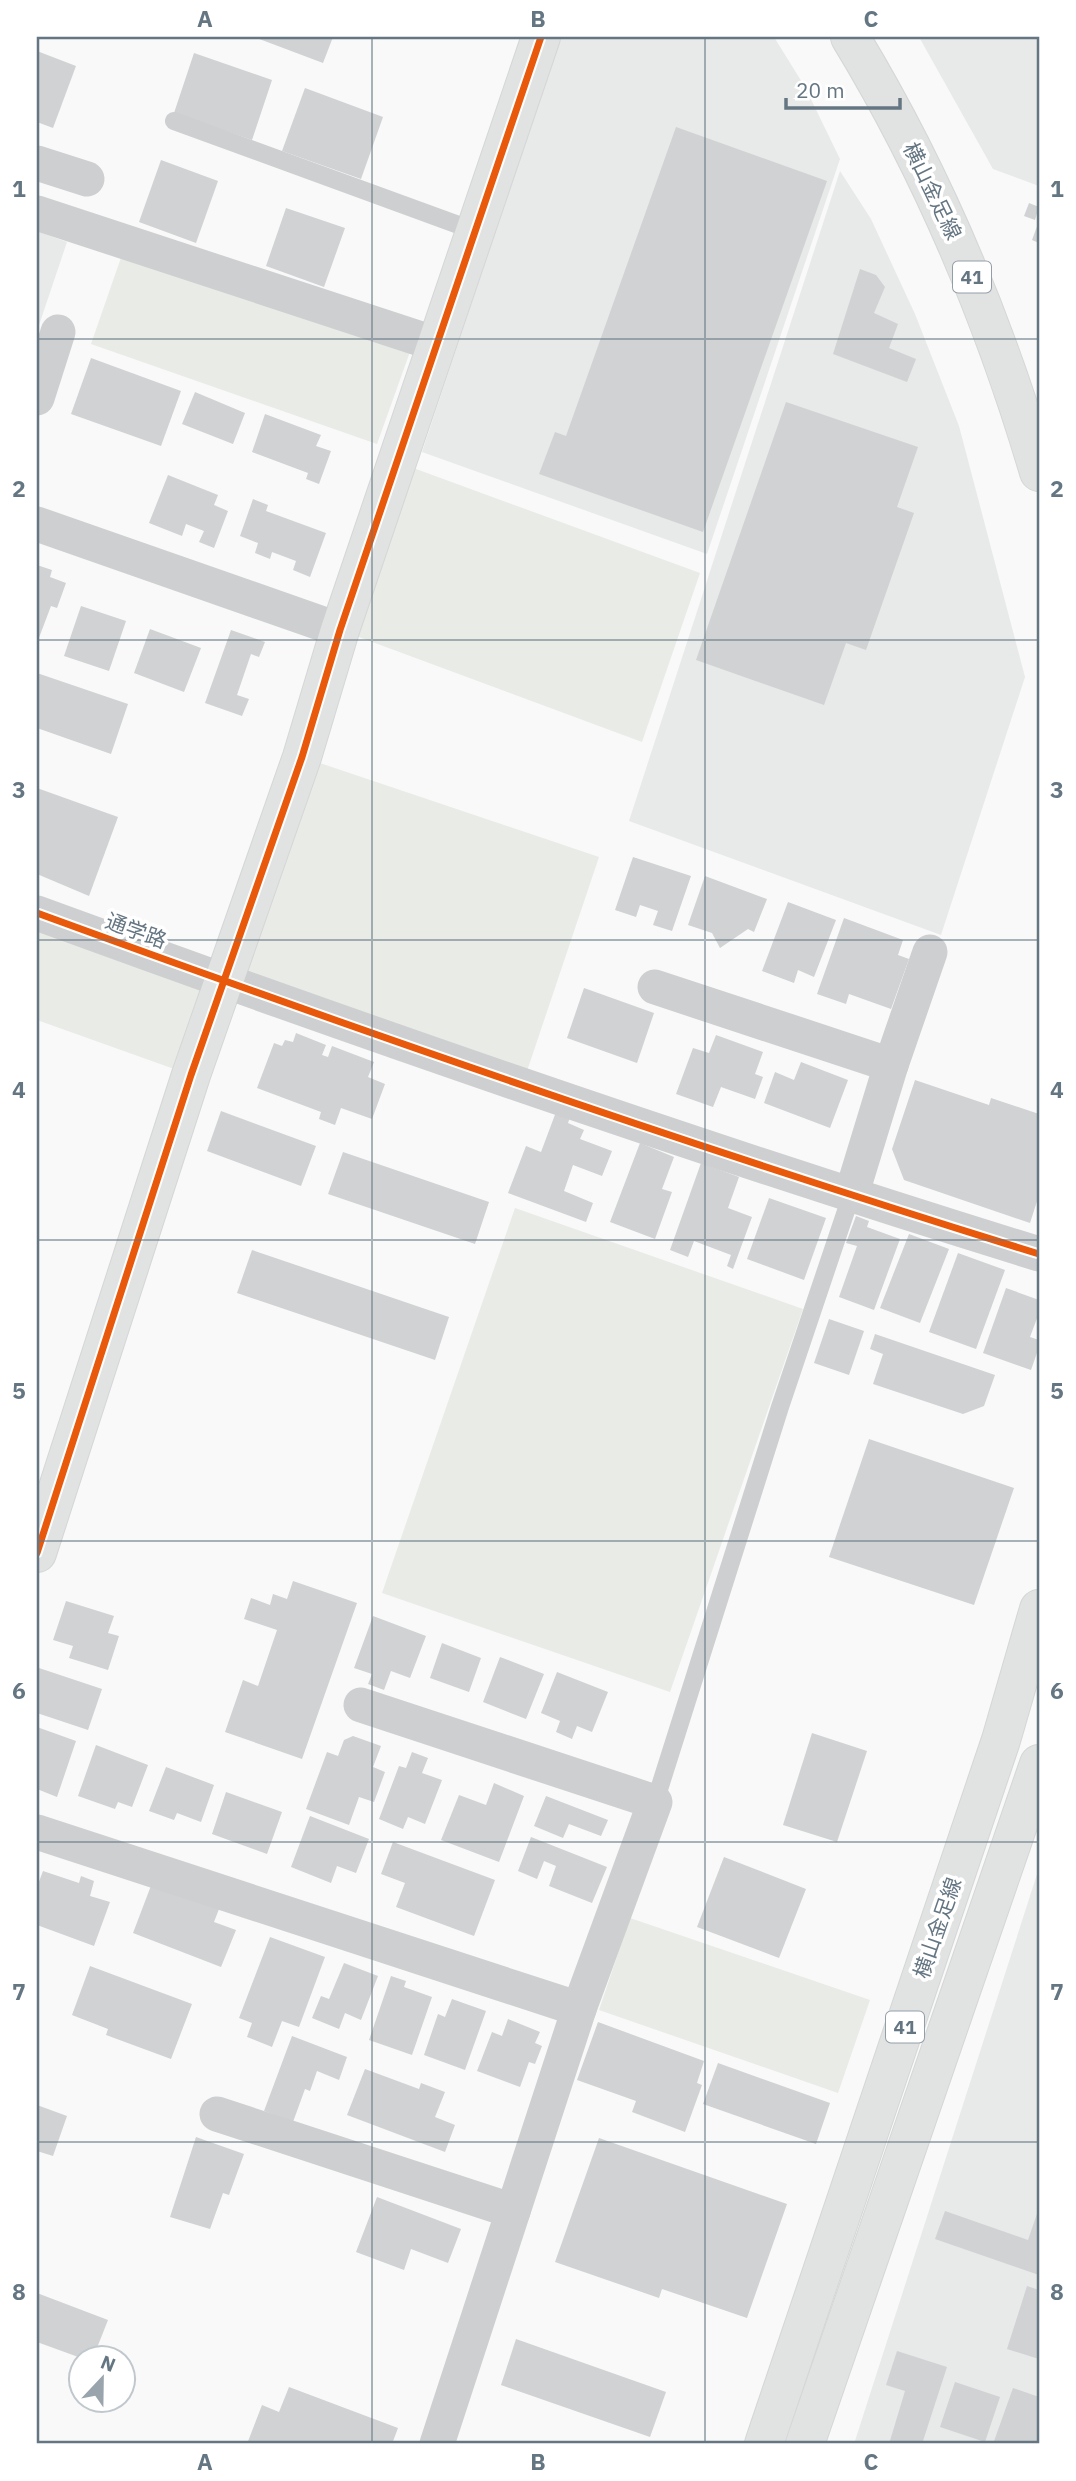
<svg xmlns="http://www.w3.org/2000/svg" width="1076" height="2481" font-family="'IBM Plex Sans','Noto Sans JP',sans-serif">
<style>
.built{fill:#e8e9e9}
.green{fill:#e8ebe6}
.building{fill:#d0d2d3}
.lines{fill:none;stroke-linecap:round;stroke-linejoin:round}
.secondary-casing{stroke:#d5d6d7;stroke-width:40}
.primary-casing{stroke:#d5d6d7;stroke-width:40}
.lane{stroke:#cecfd0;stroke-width:18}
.street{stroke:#cecfd0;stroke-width:35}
.secondary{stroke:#e1e2e2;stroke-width:38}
.primary{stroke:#e1e2e2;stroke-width:38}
.cycleway-casing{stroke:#fff;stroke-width:11}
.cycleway{stroke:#e8590c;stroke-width:7}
.grid{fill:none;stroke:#657683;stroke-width:2;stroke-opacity:0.55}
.labels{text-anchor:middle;stroke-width:7;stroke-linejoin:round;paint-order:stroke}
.shield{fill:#fff;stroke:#939fa8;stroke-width:2}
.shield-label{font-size:19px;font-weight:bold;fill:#657683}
.street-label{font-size:21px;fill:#657683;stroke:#fff}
.neatline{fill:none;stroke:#657683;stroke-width:2.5}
.grid-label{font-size:23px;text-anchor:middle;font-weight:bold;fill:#657683}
</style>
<rect width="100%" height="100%" fill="#f9f9f9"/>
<!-- built -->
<g class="built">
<path d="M560 37H774L805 87 840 159 707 554 422 452Z"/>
<path d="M919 37H1039V186L993 169Z"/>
<path d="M840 171 871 219 915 314 959 426 1025 677 941 935 629 821Z"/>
<path d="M37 231 67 242 37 331Z"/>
<path d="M1039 1868V2444H854Z"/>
</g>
<!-- green -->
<g class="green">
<path d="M124 249 411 349 377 444 91 344Z"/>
<path d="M397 462 700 573 642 742 340 630Z"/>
<path d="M302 757 599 857 526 1074 223 981 191 1075 37 1020V908L223 981Z"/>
<path d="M515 1208 803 1309 670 1692 382 1593Z"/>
<path d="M630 1918 870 2000 838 2093 599 2010Z"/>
</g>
<!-- building -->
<g class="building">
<path d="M254 37H333L323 63Z"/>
<path d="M37 51 76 66 53 128 37 122Z"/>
<path d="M194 53 272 80 252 140 174 113Z"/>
<path d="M305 88 383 117 361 179 282 151Z"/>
<path d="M676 127 827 181 703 532 539 474 555 432 566 436Z"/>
<path d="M161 160 218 181 196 243 139 222Z"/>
<path d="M1029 203 1039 207 1035 220 1024 216Z"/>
<path d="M286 208 345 228 324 287 266 266Z"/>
<path d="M1039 221V243L1032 240Z"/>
<path d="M860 269 876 275 885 287 874 313 898 324 889 348 916 359 907 382 833 354Z"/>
<path d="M91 358 181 391 161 446 71 414Z"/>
<path d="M195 392 245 413 233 444 182 424Z"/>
<path d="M786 402 918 447 897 507 914 513 866 650 846 643 824 705 696 660Z"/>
<path d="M265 414 321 435 316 446 331 451 319 484 306 479 308 473 252 452Z"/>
<path d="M168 475 218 495 214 505 228 511 214 548 199 542 204 531 186 524 182 536 149 523Z"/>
<path d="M253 499 268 505 266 511 326 533 310 577 293 570 296 561 272 552 270 559 255 553 258 543 240 536Z"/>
<path d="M37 565 52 570 50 577 66 583 57 608 51 606 37 643Z"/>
<path d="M81 606 126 621 109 671 64 656Z"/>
<path d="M150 629 201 648 184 692 134 673Z"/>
<path d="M231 630 265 642 259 657 251 654 237 695 249 699 242 716 205 703Z"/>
<path d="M37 673 128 704 111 754 37 728Z"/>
<path d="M37 788 118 817 89 896 37 874Z"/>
<path d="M633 857 691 876 672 931 653 925 658 911 640 905 636 917 615 910Z"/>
<path d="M705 876 767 899 754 932 748 929 720 948 712 933 688 925Z"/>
<path d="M788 902 836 920 814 977 798 970 794 983 762 971Z"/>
<path d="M844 918 903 940 898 955 909 959 891 1009 849 994 846 1004 817 994Z"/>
<path d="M584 988 654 1013 637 1063 567 1038Z"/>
<path d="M296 1033 326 1045 322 1055 328 1057 332 1046 374 1062 368 1077 385 1084 372 1119 341 1108 335 1125 319 1119 321 1112 257 1088 274 1043 282 1046 285 1040 293 1042Z"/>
<path d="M716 1035 763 1052 755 1074 763 1077 755 1099 721 1087 713 1107 676 1094 693 1048 709 1053Z"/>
<path d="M801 1062 848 1080 830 1128 764 1103 775 1072 794 1080Z"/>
<path d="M915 1080 989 1105 991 1098 1039 1114V1195L1030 1223 904 1180 892 1149Z"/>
<path d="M221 1111 316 1146 301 1186 207 1151Z"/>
<path d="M556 1112 570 1117 568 1123 584 1130 580 1139 612 1151 602 1176 573 1165 564 1191 593 1203 586 1222 508 1193 526 1146 541 1152Z"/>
<path d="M640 1143 674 1157 662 1189 672 1192 655 1239 610 1222Z"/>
<path d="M343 1152 489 1202 475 1244 328 1194Z"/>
<path d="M701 1163 739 1177 728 1208 752 1217 733 1269 727 1266 731 1255 694 1241 688 1257 670 1250Z"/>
<path d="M769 1198 826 1218 804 1280 747 1259Z"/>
<path d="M856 1216 869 1221 867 1227 900 1239 874 1310 839 1297 857 1246 846 1243Z"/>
<path d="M909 1234 949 1249 920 1323 880 1308Z"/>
<path d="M252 1250 449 1317 435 1360 237 1293Z"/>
<path d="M958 1253 1005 1270 976 1349 929 1332Z"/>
<path d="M1006 1288 1039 1300V1313L1030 1337 1039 1340V1347L1031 1370 983 1353Z"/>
<path d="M829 1319 864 1331 849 1375 814 1363Z"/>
<path d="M875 1334 995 1375 984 1406 963 1414 873 1384 883 1354 870 1349Z"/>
<path d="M869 1439 1014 1488 974 1605 829 1557Z"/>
<path d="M293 1581 357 1603 302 1759 225 1732 243 1680 258 1686 277 1630 244 1619 251 1598 270 1605 273 1594 287 1599Z"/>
<path d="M66 1601 114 1616 108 1633 119 1636 108 1670 69 1658 73 1646 53 1640Z"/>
<path d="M373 1616 426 1636 410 1678 391 1671 384 1690 368 1684 372 1674 354 1668Z"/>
<path d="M442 1643 481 1658 469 1692 430 1678Z"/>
<path d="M500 1657 544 1674 526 1719 483 1702Z"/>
<path d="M39 1668 102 1689 88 1730 37 1713V1674Z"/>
<path d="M557 1672 608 1692 592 1732 577 1726 572 1739 556 1732 560 1721 541 1713Z"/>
<path d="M37 1727 76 1741 57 1797 37 1789Z"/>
<path d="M812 1733 867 1751 837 1842 783 1825Z"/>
<path d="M353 1736 381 1746 373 1767 385 1772 374 1802 359 1797 349 1825 306 1809 327 1752 338 1756 344 1740Z"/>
<path d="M96 1745 148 1765 132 1807 118 1802 115 1809 78 1796Z"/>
<path d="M412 1752 428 1758 422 1773 442 1780 425 1824 408 1817 403 1829 379 1819 399 1766 406 1768Z"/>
<path d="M166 1767 214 1785 201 1822 177 1813 174 1820 149 1811Z"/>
<path d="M494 1783 524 1796 499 1862 441 1840 459 1795 486 1805Z"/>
<path d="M226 1792 282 1812 267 1854 212 1834Z"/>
<path d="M546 1796 608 1820 601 1836 569 1824 563 1838 534 1826Z"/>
<path d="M310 1816 369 1839 356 1873 337 1866 331 1883 291 1867Z"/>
<path d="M531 1837 607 1867 592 1903 549 1886 556 1866 544 1861 537 1879 518 1871Z"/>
<path d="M393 1842 495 1880 474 1936 396 1907 405 1883 381 1874Z"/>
<path d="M724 1857 806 1889 779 1958 697 1927Z"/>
<path d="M43 1871 79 1883 81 1876 94 1881 90 1896 110 1902 94 1946 37 1925V1887Z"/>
<path d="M152 1883 219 1909 214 1922 236 1930 221 1967 133 1933Z"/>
<path d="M270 1937 325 1957 299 2027 282 2021 272 2047 247 2037 252 2023 239 2018Z"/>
<path d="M344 1963 378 1976 361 2020 345 2013 339 2029 312 2018 321 1996 329 1999Z"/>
<path d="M90 1966 192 2004 171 2059 106 2035 108 2029 72 2015Z"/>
<path d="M391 1976 406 1981 404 1987 432 1997 412 2055 369 2040Z"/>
<path d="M452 1999 486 2011 465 2070 424 2055 438 2014 445 2017Z"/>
<path d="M508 2019 540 2032 535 2043 542 2046 535 2064 529 2062 520 2087 477 2071 492 2032 502 2036Z"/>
<path d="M598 2022 704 2061 697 2083 702 2085 685 2132 632 2112 636 2101 577 2080Z"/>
<path d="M292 2036 347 2057 339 2080 317 2071 310 2091 305 2089 293 2122 264 2111Z"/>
<path d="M718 2063 830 2103 816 2144 703 2104Z"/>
<path d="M365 2069 419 2089 421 2083 445 2092 435 2117 455 2125 445 2152 347 2115Z"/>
<path d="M37 2105 67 2116 53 2156 37 2151Z"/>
<path d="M196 2137 244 2154 229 2195 223 2193 210 2229 170 2217Z"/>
<path d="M599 2138 787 2204 747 2318 662 2289 659 2298 555 2262Z"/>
<path d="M377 2197 461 2229 448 2263 411 2249 404 2270 356 2252Z"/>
<path d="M1039 2208V2275L935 2239 945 2211 1028 2240Z"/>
<path d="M1027 2286 1039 2290V2359L1007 2349Z"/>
<path d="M37 2293 108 2320 93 2358H81L37 2342Z"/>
<path d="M516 2339 666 2392 650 2437 501 2385Z"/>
<path d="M897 2351 947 2367 922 2444H889L905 2391 886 2385Z"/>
<path d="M955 2382 1000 2397 985 2442 940 2427Z"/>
<path d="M289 2387 398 2428 392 2444H247L262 2405 279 2412Z"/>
<path d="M1013 2388 1039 2397V2444H993Z"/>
</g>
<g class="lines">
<defs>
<path id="secondary" d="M37 1553 191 1075 302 757 340 630 541 37"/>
<g id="primary">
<path d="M850 37C932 172 994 320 1039 472"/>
<path d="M764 2444 1001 1740 1039 1609"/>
<path d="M805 2444 1039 1764"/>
</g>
</defs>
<!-- secondary casing -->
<use href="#secondary" class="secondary-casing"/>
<!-- primary casing -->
<use href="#primary" class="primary-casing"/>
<!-- lane -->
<g class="lane">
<path d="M174 121 475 231"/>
<path d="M655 1802 780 1407 851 1196"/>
</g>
<!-- street -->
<g class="street">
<path d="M37 163 87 179"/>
<path d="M37 213 436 344"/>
<path d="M37 398 58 332"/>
<path d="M37 524 340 630"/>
<path d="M37 913C368 1034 702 1150 1039 1254"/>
<path d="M655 987 891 1065 851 1196"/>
<path d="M891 1065 930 952"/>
<path d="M361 1705 655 1802 579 2009 437 2444"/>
<path d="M37 1832 579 2009"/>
<path d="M217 2114 513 2211"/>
</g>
<!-- secondary -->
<use href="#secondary" class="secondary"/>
<!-- primary -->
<use href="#primary" class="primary"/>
<defs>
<g id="cycleway">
<path d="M37 913C368 1034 702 1150 1039 1254"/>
<path d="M37 1553 191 1075 302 757 340 630 541 37"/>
</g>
</defs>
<!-- cycleway casing -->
<use href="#cycleway" class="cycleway-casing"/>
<!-- cycleway -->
<use href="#cycleway" class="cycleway"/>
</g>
<!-- grid -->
<path class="grid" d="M372 37V2444M705 37V2444M37 339H1039M37 640H1039M37 940H1039M37 1240H1039M37 1541H1039M37 1842H1039M37 2142H1039"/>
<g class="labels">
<!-- shield labels -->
<g class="shield">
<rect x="953" y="261.5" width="38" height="31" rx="5"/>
<rect x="886" y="2011.5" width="38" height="31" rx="5"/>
</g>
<g class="shield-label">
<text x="972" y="284">41</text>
<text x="905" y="2034">41</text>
</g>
<!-- street labels -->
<g class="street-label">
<text transform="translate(932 191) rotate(64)" y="7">横山金足線</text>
<text transform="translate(136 931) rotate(20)" y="7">通学路</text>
<text transform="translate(938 1928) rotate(-71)" y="7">横山金足線</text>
</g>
</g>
<!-- border -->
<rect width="1076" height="2481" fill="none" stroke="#ffffff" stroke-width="77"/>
<!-- north arrow -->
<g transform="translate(102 2379) rotate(22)"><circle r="33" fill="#ffffff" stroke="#c1c8cd" stroke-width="2"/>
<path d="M0-5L12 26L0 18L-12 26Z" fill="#99a4ac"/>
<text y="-10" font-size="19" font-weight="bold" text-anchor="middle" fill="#657683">N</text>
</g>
<!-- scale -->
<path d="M786 98v10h114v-10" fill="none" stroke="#657683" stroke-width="3.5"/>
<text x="796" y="98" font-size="21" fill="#657683" stroke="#ffffff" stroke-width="5" paint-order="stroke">20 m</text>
<rect x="38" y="38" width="1000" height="2404" class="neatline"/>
<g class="grid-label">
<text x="205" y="27">A</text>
<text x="538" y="27">B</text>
<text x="871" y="27">C</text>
<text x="19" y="197">1</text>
<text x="1057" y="197">1</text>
<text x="19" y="497">2</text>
<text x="1057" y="497">2</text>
<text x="19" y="798">3</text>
<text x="1057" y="798">3</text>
<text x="19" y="1098">4</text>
<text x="1057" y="1098">4</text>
<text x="19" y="1399">5</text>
<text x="1057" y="1399">5</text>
<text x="19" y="1699">6</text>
<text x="1057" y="1699">6</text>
<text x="19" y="2000">7</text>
<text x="1057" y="2000">7</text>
<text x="19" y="2300">8</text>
<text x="1057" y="2300">8</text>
<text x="205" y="2470">A</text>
<text x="538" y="2470">B</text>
<text x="871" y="2470">C</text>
</g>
</svg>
